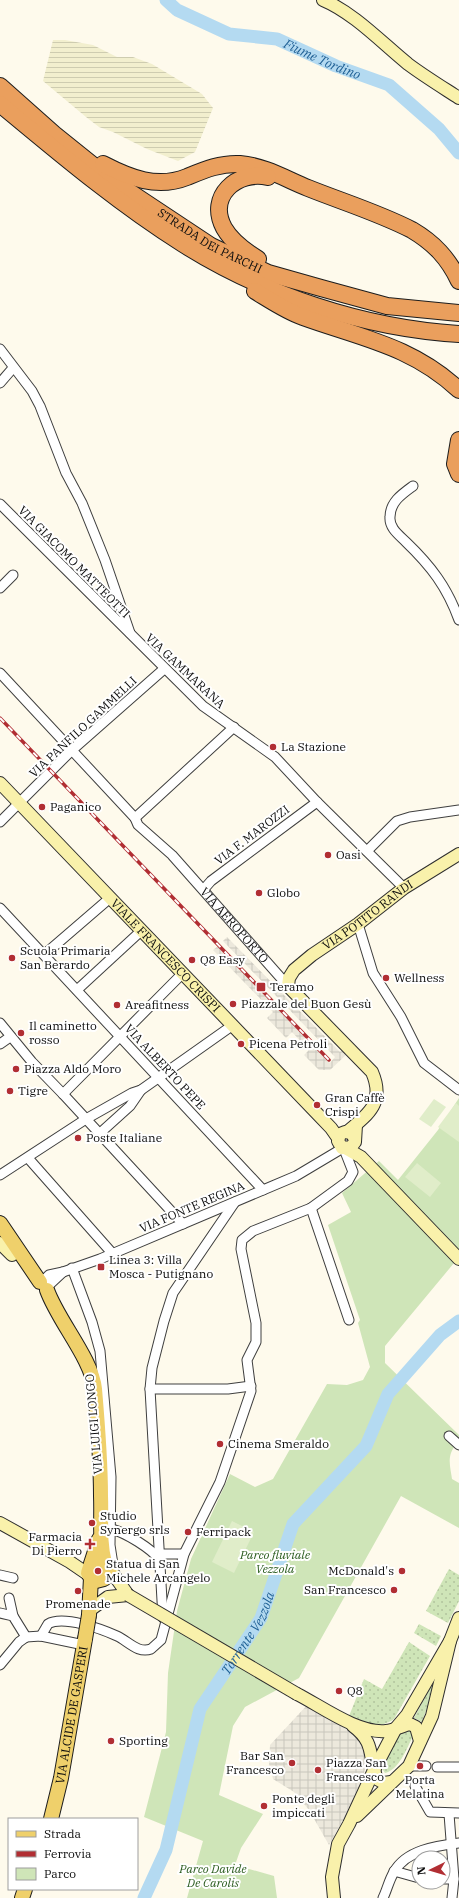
<svg xmlns="http://www.w3.org/2000/svg" width="459" height="1898" font-family="'IBM Plex Serif',serif">
<style>
.farmland{fill:url(#farmland-rules)}
.grass{fill:url(#grass-dots)}
.park{fill:#cfe5b8}
.pitch{fill:#e0edc9}
.plaza{fill:url(#plaza-grid)}
.lines{fill:none;stroke-linecap:round;stroke-linejoin:round}
.river{stroke:#b4daf1;stroke-width:13}
.street-tunnel{stroke:#dad6ca;stroke-width:9;stroke-dasharray:9 4.5;stroke-linecap:butt}
.street-casing{stroke:#3f3f3f;stroke-width:11}
.secondary-casing{stroke:#2e2e2e;stroke-width:14}
.primary-casing{stroke:#1d1d1d;stroke-width:16}
.highway-casing{stroke:#1d1d1d;stroke-width:18}
.street{stroke:#fff;stroke-width:9}
.secondary{stroke:#f9f1ab;stroke-width:12}
.primary{stroke:#efd06b;stroke-width:14}
.highway{stroke:#ea9f5d;stroke-width:16}
.rail-casing{stroke:#b12e33;stroke-width:3.5}
.rail{stroke:#fff;stroke-width:2;stroke-dasharray:6;stroke-linecap:butt}
.secondary-bridge-casing{stroke:#2e2e2e;stroke-width:14;stroke-linecap:butt}
.primary-bridge-casing{stroke:#1d1d1d;stroke-width:16;stroke-linecap:butt}
.secondary-bridge{stroke:#f9f1ab;stroke-width:12}
.primary-bridge{stroke:#efd06b;stroke-width:14}
.poi-dot{fill:#b12e33;stroke:#fff;stroke-width:1.5}
.labels{text-anchor:middle;stroke-width:4;stroke-linejoin:round;paint-order:stroke}
.street-label{font-size:12px;fill:#0c0c0c;stroke:#fff}
.poi-label{font-size:12px;fill:#0c0c0c;stroke:#fff;text-anchor:start}
.park-label{font-size:12px;font-style:italic;fill:#2d5e21;stroke:#fff}
.water-label{font-size:13px;font-style:italic;fill:#1e5f94;stroke:#fff}
</style>
<defs>
<pattern id="farmland-rules" width="6" height="5" patternUnits="userSpaceOnUse"><rect width="6" height="5" fill="#f2efce"/><path d="M0 2.5h6" fill="none" stroke="#ceccb0"/></pattern>
<pattern id="grass-dots" width="8" height="8" patternUnits="userSpaceOnUse"><rect width="8" height="8" fill="#cfe5b8"/><path d="M2 2h.1M6 6h.1" fill="none" stroke="#b1c39d" stroke-width="1.8" stroke-linecap="round"/></pattern>
<pattern id="plaza-grid" width="8" height="8" patternUnits="userSpaceOnUse"><rect width="8" height="8" fill="#ece8dc"/><path d="M0 4h8M4 0v8" fill="none" stroke="#c9c6bc"/></pattern>
</defs>
<rect width="100%" height="100%" fill="#fefaec"/>
<!-- farmland -->
<path class="farmland" d="M53 40H65L93 45 117 57H133L152 64 202 94 213 108 195 152 178 161 147 149 113 132 99 127 86 117 43 81Z"/>
<!-- grass -->
<g class="grass">
<path d="M449 1569 459 1575V1601L448 1623 426 1611Z"/>
<path d="M419 1624 441 1636 436 1646 414 1633Z"/>
<path d="M409 1642 430 1656 394 1719C378 1730 365 1724 347 1721L364 1679 382 1689Z"/>
<path d="M441 1668 422 1722 414 1718Z"/>
<path d="M411 1727 413 1736C407 1748 399 1770 385 1773L383 1770V1765L401 1731Z"/>
</g>
<!-- park -->
<path class="park" d="M459 1098V1257L385 1346V1363L459 1435C459 1444 454 1445 451 1453 448 1461 451 1471 452 1479L459 1483V1528L401 1496 299 1678 245 1707 233 1726 219 1795 263 1814 241 1848 235 1865 274 1876 277 1898H187L203 1841 144 1817 166 1732 168 1673 177 1611 191 1559 230 1474 255 1487 273 1479 327 1384 347 1385 363 1380 370 1367 358 1323 360 1320 328 1225 351 1212 342 1193 379 1161 398 1180 438 1130Z"/>
<!-- pitch -->
<g class="pitch">
<path d="M434 1099 446 1107 431 1127 419 1119Z"/>
<path d="M456 1103 459 1106V1142L438 1127Z"/>
<path d="M417 1163 441 1183 430 1197 405 1177Z"/>
<path d="M232 1521 254 1532 234 1573 212 1562Z"/>
</g>
<!-- plaza -->
<g class="plaza">
<path d="M227 937 340 1052 343 1049 347 1054 330 1070H319L304 1055 309 1050 292 1032 286 1038 267 1018 273 1012 213 950 218 946 330 1063 335 1057 223 941Z"/>
<path d="M309 1703 346 1725 360 1737 366 1750 367 1761 363 1777 343 1820 329 1845 309 1810 294 1792 273 1779 269 1764 270 1745Z"/>
</g>
<g class="lines">
<!-- river -->
<g class="river">
<path id="s1" d="M166 0 177 10 229 34 277 39 336 66 389 85 439 129 459 153"/>
<path id="s2" d="M144 1898 166 1850 200 1709 261 1618 293 1524 366 1446 388 1394 440 1335 459 1321"/>
</g>
<!-- street-tunnel -->
<path class="street-tunnel" d="M410 1778 415 1786"/>
<defs>
<g id="street">
<path d="M0 349 32 391 40 406 66 473 82 503 105 560 130 633"/>
<path d="M0 383 13 368"/>
<path d="M413 486C402 494 390 502 390 517 389 528 399 535 406 542 431 566 447 587 459 620"/>
<path d="M0 504 203 706 275 757 317 802 404 888"/>
<path d="M0 588 13 575"/>
<path id="s3" d="M0 673 135 818 138 825 172 855 288 986"/>
<path d="M135 818 234 727"/>
<path d="M0 822 72 750 164 669"/>
<path d="M367 851 397 821 410 817 459 810"/>
<path d="M204 889 211 881 317 802"/>
<path d="M0 908 263 1190"/>
<path d="M358 924 373 973 401 1017 424 1063 459 1090"/>
<path d="M45 954 110 898"/>
<path d="M77 990 141 931"/>
<path d="M0 1023 32 1062 63 1094 183 1224"/>
<path d="M0 1044 10 1037"/>
<path d="M63 1094 183 973"/>
<path d="M99 1134 130 1106 141 1090"/>
<path d="M28 1158 112 1253"/>
<path d="M0 1175 86 1119 132 1093 141 1090 233 1025"/>
<path d="M311 1208 349 1320"/>
<path d="M72 1268 92 1322 100 1351 111 1477 110 1545 114 1571"/>
<path d="M42 1282 49 1275 63 1272 100 1259 296 1176 343 1148"/>
<path d="M48 1286 63 1272"/>
<path d="M150 1389H228L251 1386"/>
<path d="M449 1436 459 1445"/>
<path d="M111 1529C125 1532 152 1549 160 1560"/>
<path d="M160 1554H184"/>
<path d="M0 1575 13 1578"/>
<path d="M9 1598 13 1616"/>
<path d="M0 1613 13 1616 26 1637"/>
<path d="M163 1618 150 1389 152 1368 164 1321 173 1293 235 1202"/>
<path d="M41 1636 48 1624C63 1615 102 1629 117 1636 128 1641 138 1654 151 1649L161 1640 184 1554 220 1482 251 1391 247 1360 256 1342V1323L241 1249 242 1240 253 1231 311 1208 348 1181 353 1172 344 1149"/>
<path d="M26 1637 41 1636 84 1645"/>
<path d="M0 1665 19 1642 26 1637"/>
<path d="M409 1766H426"/>
<path d="M437 1767H459"/>
<path d="M415 1786 430 1812 459 1813"/>
<path d="M449 1814 454 1879 452 1898"/>
<path d="M394 1871 419 1878"/>
<path d="M443 1879H454"/>
<path d="M383 1898C387 1890 389 1880 394 1872 406 1850 436 1846 459 1843"/>
</g>
<g id="secondary">
<path d="M323 0C354 13 382 43 408 64 424 76 442 87 459 98"/>
<path id="s4" d="M0 783C110 899 221 1013 331 1128L338 1138"/>
<path id="s5" d="M347 1132C369 1114 385 1102 372 1072L288 986 289 978 294 970 312 955 358 924 404 888 459 854"/>
<path d="M355 1139 351 1133 345 1132 340 1134 338 1141 342 1148 351 1147 355 1142 356 1125"/>
<path d="M347 1149 361 1157 459 1259"/>
<path d="M0 1243 12 1255"/>
<path d="M0 1523 70 1562 89 1575"/>
<path d="M109 1568 128 1595"/>
<path d="M90 1610 108 1597 128 1595"/>
<path d="M297 1694C321 1706 358 1734 386 1731 394 1730 402 1726 410 1724L416 1727 420 1741"/>
<path d="M353 1726C376 1743 368 1757 377 1779L384 1783 391 1782"/>
<path d="M357 1816 409 1766 432 1716 450 1641 459 1618"/>
<path d="M334 1898 332 1877 338 1844 349 1824 375 1768 396 1728 407 1715 450 1641"/>
</g>
<g id="primary">
<path d="M0 1223 40 1282"/>
<path d="M47 1290C58 1321 92 1359 95 1389 98 1424 101 1460 101 1496 102 1519 99 1540 105 1563"/>
<path d="M92 1562 101 1561 107 1565 109 1571 104 1579 96 1581 91 1578 88 1573 99 1539"/>
<path d="M89 1615 91 1578"/>
<path id="s6" d="M51 1819 61 1778 85 1639"/>
<path d="M22 1898 25 1889"/>
</g>
<g id="highway">
<path id="s7" d="M0 86 54 134 110 179 211 246 268 273 321 288 387 306 459 313"/>
<path d="M0 104C59 153 118 203 183 244 264 295 363 328 459 334"/>
<path d="M103 164C130 178 157 189 187 177 204 170 220 163 240 164 264 166 286 179 308 188 343 202 379 213 412 230 434 243 448 258 459 281"/>
<path d="M258 259C245 251 232 242 224 228 207 196 237 170 268 177"/>
<path d="M255 291C270 300 286 311 303 317 361 338 412 346 459 390"/>
<path d="M459 440 455 464 459 474"/>
</g>
</defs>
<!-- street casing -->
<use href="#street" class="street-casing"/>
<!-- secondary casing -->
<use href="#secondary" class="secondary-casing"/>
<!-- primary casing -->
<use href="#primary" class="primary-casing"/>
<!-- highway casing -->
<use href="#highway" class="highway-casing"/>
<!-- street -->
<use href="#street" class="street"/>
<!-- secondary -->
<use href="#secondary" class="secondary"/>
<!-- primary -->
<use href="#primary" class="primary"/>
<!-- highway -->
<use href="#highway" class="highway"/>
<defs>
<path id="rail" d="M0 718 329 1060"/>
</defs>
<!-- rail casing -->
<use href="#rail" class="rail-casing"/>
<!-- rail -->
<use href="#rail" class="rail"/>
<defs>
<path id="secondary-bridge" d="M128 1595 297 1694"/>
<path id="primary-bridge" d="M85 1639 89 1615"/>
</defs>
<!-- secondary-bridge casing -->
<use href="#secondary-bridge" class="secondary-bridge-casing"/>
<!-- primary-bridge casing -->
<use href="#primary-bridge" class="primary-bridge-casing"/>
<!-- secondary-bridge -->
<use href="#secondary-bridge" class="secondary-bridge"/>
<!-- primary-bridge -->
<use href="#primary-bridge" class="primary-bridge"/>
</g>
<!-- markers -->
<g class="poi-dot">
<circle cx="273" cy="747" r="4"/>
<circle cx="42" cy="807" r="4"/>
<circle cx="328" cy="855" r="4"/>
<circle cx="259" cy="893" r="4"/>
<circle cx="12" cy="958" r="4"/>
<circle cx="192" cy="960" r="4"/>
<circle cx="386" cy="978" r="4"/>
<rect x="256" y="982" width="10" height="10" rx="2"/>
<circle cx="233" cy="1004" r="4"/>
<circle cx="117" cy="1005" r="4"/>
<circle cx="21" cy="1033" r="4"/>
<circle cx="241" cy="1044" r="4"/>
<circle cx="16" cy="1069" r="4"/>
<circle cx="10" cy="1091" r="4"/>
<circle cx="317" cy="1105" r="4"/>
<circle cx="78" cy="1138" r="4"/>
<rect x="97" y="1263" width="8" height="8" rx="2"/>
<circle cx="220" cy="1444" r="4"/>
<circle cx="92" cy="1523" r="4"/>
<circle cx="188" cy="1532" r="4"/>
<path d="M88 1538h4v4h4v4h-4v4h-4v-4h-4v-4h4z"/>
<circle cx="98" cy="1571" r="4"/>
<circle cx="402" cy="1571" r="4"/>
<circle cx="394" cy="1590" r="4"/>
<circle cx="78" cy="1591" r="4"/>
<circle cx="339" cy="1691" r="4"/>
<circle cx="111" cy="1741" r="4"/>
<circle cx="292" cy="1763" r="4"/>
<circle cx="420" cy="1766" r="4"/>
<circle cx="318" cy="1770" r="4"/>
<circle cx="264" cy="1806" r="4"/>
</g>
<g class="labels">
<!-- street labels -->
<g class="street-label">
<text dy="4" stroke="none"><textPath href="#s7" startOffset="262">STRADA DEI PARCHI</textPath></text>
<text transform="translate(74 562) rotate(45)" y="4">VIA GIACOMO MATTEOTTI</text>
<text transform="translate(185 671) rotate(43)" y="4">VIA GAMMARANA</text>
<text transform="translate(83 727) rotate(-43)" y="4">VIA PANFILO GAMMELLI</text>
<text transform="translate(252 835) rotate(-37)" y="4">VIA F. MAROZZI</text>
<text dy="4" stroke="none"><textPath href="#s5" startOffset="302">VIA POTITO RANDI</textPath></text>
<text dy="4" stroke="none"><textPath href="#s3" startOffset="345">VIA AEROPORTO</textPath></text>
<text dy="4" stroke="none"><textPath href="#s4" startOffset="239">VIALE FRANCESCO CRISPI</textPath></text>
<text transform="translate(165 1067) rotate(47)" y="4">VIA ALBERTO PEPE</text>
<text transform="translate(192 1207) rotate(-23)" y="4">VIA FONTE REGINA</text>
<text transform="translate(94 1424) rotate(-95)" y="4">VIA LUIGI LONGO</text>
<text dy="4" stroke="none"><textPath href="#s6" startOffset="106">VIA ALCIDE DE GASPERI</textPath></text>
</g>
<!-- poi labels -->
<g class="poi-label">
<text x="281" y="751">La Stazione</text>
<text x="50" y="811">Paganico</text>
<text x="336" y="859">Oasi</text>
<text x="267" y="897">Globo</text>
<text x="20" y="955">Scuola Primaria<tspan x="20" dy="14">San Berardo</tspan></text>
<text x="200" y="964">Q8 Easy</text>
<text x="394" y="982">Wellness</text>
<text x="270" y="991">Teramo</text>
<text x="241" y="1008">Piazzale del Buon Gesù</text>
<text x="125" y="1009">Areafitness</text>
<text x="29" y="1030">Il caminetto<tspan x="29" dy="14">rosso</tspan></text>
<text x="249" y="1048">Picena Petroli</text>
<text x="24" y="1073">Piazza Aldo Moro</text>
<text x="18" y="1095">Tigre</text>
<text x="325" y="1102">Gran Caffè<tspan x="325" dy="14">Crispi</tspan></text>
<text x="86" y="1142">Poste Italiane</text>
<text x="109" y="1264">Linea 3: Villa<tspan x="109" dy="14">Mosca - Putignano</tspan></text>
<text x="228" y="1448">Cinema Smeraldo</text>
<text x="100" y="1520">Studio<tspan x="100" dy="14">Synergo srls</tspan></text>
<text x="196" y="1536">Ferripack</text>
<text x="82" y="1541" text-anchor="end">Farmacia<tspan x="82" dy="14">Di Pierro</tspan></text>
<text x="106" y="1568">Statua di San<tspan x="106" dy="14">Michele Arcangelo</tspan></text>
<text x="394" y="1575" text-anchor="end">McDonald's</text>
<text x="386" y="1594" text-anchor="end">San Francesco</text>
<text x="78" y="1608" text-anchor="middle">Promenade</text>
<text x="347" y="1695">Q8</text>
<text x="119" y="1745">Sporting</text>
<text x="284" y="1760" text-anchor="end">Bar San<tspan x="284" dy="14">Francesco</tspan></text>
<text x="326" y="1767">Piazza San<tspan x="326" dy="14">Francesco</tspan></text>
<text x="420" y="1784" text-anchor="middle">Porta<tspan x="420" dy="14">Melatina</tspan></text>
<text x="272" y="1803">Ponte degli<tspan x="272" dy="14">impiccati</tspan></text>
</g>
<!-- park labels -->
<g class="park-label">
<text x="275" y="1559">Parco fluviale<tspan x="275" dy="14">Vezzola</tspan></text>
<text x="213" y="1873">Parco Davide<tspan x="213" dy="14">De Carolis</tspan></text>
</g>
<!-- water labels -->
<g class="water-label">
<text dy="5" stroke="none"><textPath href="#s1" startOffset="170">Fiume Tordino</textPath></text>
<text dy="5" stroke="none"><textPath href="#s2" startOffset="288">Torrente Vezzola</textPath></text>
</g>
</g>
<!-- legend -->
<rect x="8" y="1818" width="130" height="72" fill="#ffffff" stroke="#9e9e9e"/>
<rect x="16" y="1831" width="20" height="6" fill="#efd06b" stroke="#9e9e9e"/>
<text x="44" y="1838" font-size="12" fill="#0c0c0c">Strada</text>
<rect x="16" y="1851" width="20" height="6" fill="#b12e33" stroke="#9e9e9e"/>
<text x="44" y="1858" font-size="12" fill="#0c0c0c">Ferrovia</text>
<rect x="16" y="1868" width="20" height="12" fill="#cfe5b8" stroke="#9e9e9e"/>
<text x="44" y="1878" font-size="12" fill="#0c0c0c">Parco</text>
<!-- north arrow -->
<g transform="translate(431 1870) rotate(265)"><circle r="19" fill="#ffffff" stroke="#9e9e9e"/>
<path d="M0-3L7 15L0 10L-7 15Z" fill="#b12e33"/>
<text y="-6" font-size="11" font-weight="bold" text-anchor="middle" fill="#0c0c0c">N</text>
</g>
</svg>
